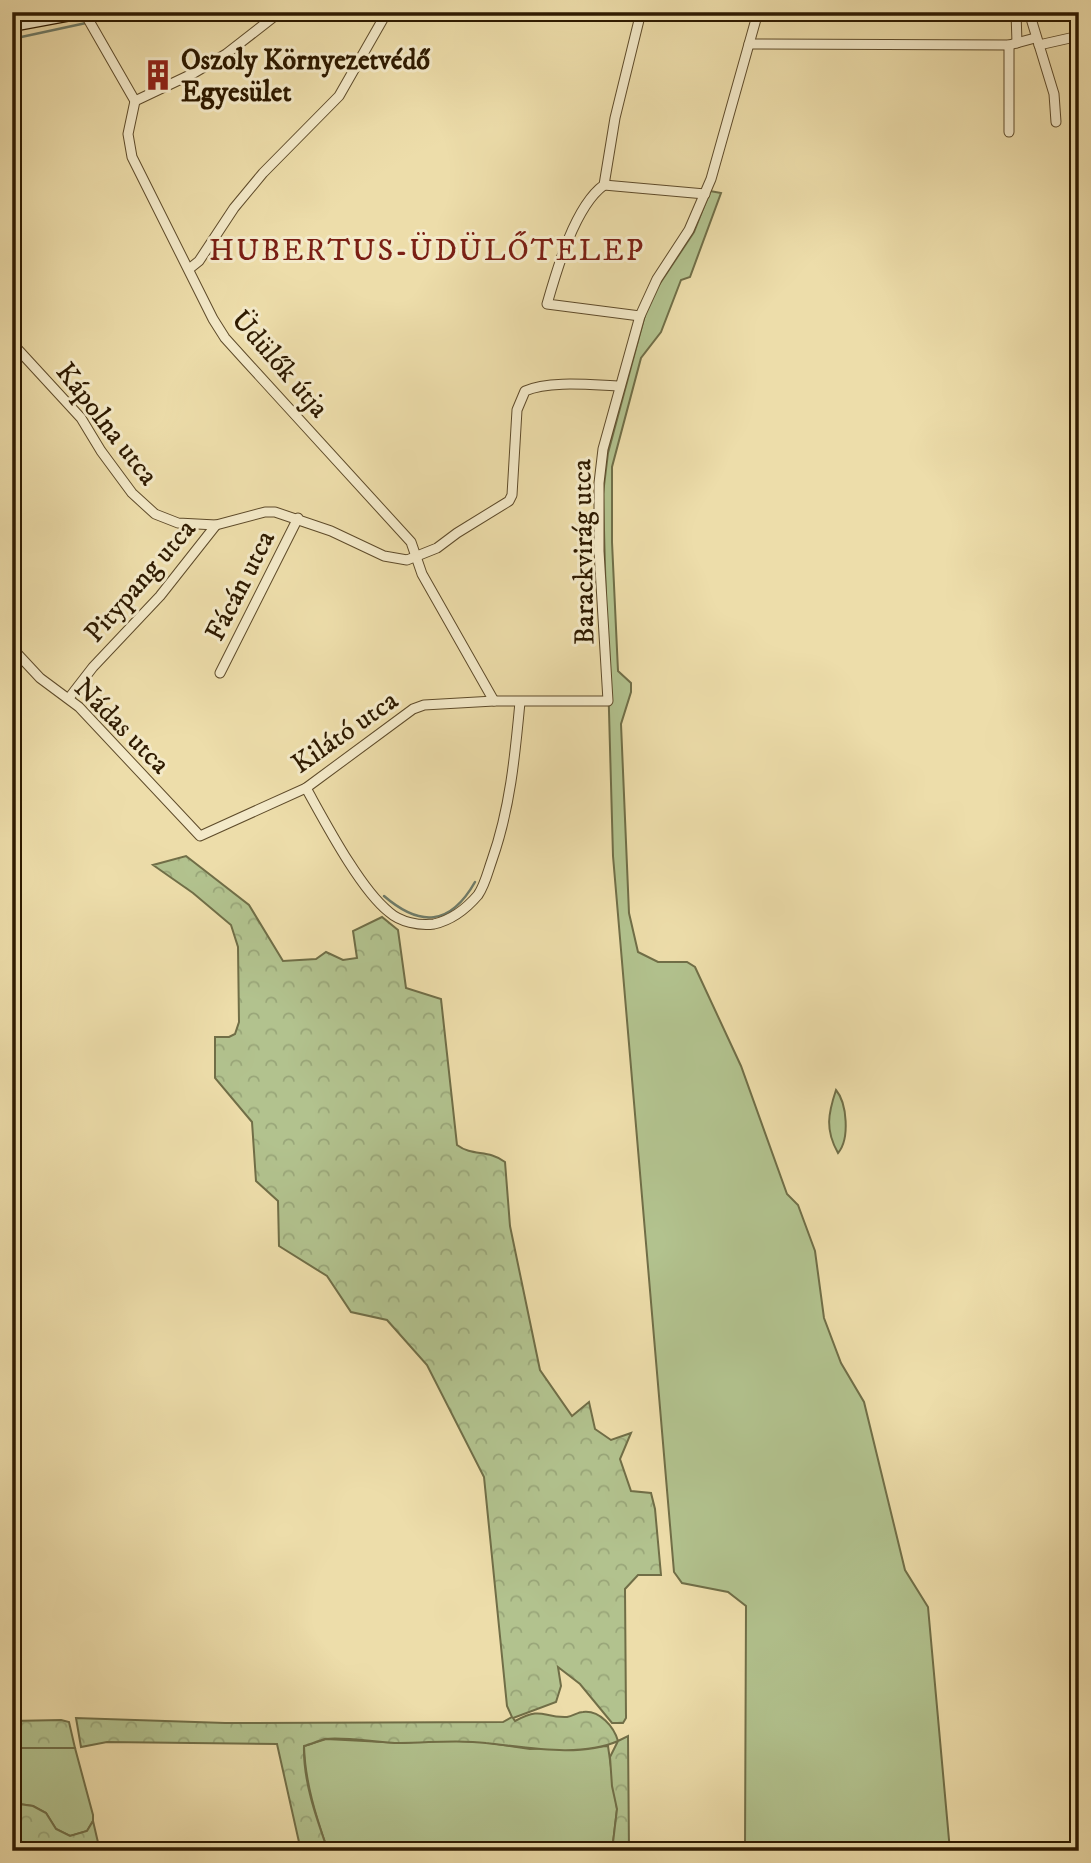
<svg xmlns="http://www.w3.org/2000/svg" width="1091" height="1863" font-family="'IM FELL DW Pica',serif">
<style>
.grass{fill:#b2c28e;stroke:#706e47;stroke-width:2}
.forest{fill:url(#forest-crowns);stroke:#706e47;stroke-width:2}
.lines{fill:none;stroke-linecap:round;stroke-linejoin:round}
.stream{stroke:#6e7b68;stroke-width:2.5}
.street-casing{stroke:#5e4b2a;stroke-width:11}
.secondary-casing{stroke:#2e1a00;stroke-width:15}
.street{stroke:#f3e9c8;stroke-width:9}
.secondary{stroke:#f3e9c8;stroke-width:12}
.labels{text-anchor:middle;stroke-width:6;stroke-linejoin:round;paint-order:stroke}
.poi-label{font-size:28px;font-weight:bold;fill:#2e1a00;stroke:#f3e9c8;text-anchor:start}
.street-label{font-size:28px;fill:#2e1a00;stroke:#f3e9c8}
.neighbourhood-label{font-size:30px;letter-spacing:2px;fill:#7a1f14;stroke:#f3e9c8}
</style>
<defs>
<pattern id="forest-crowns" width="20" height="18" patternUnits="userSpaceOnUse" patternTransform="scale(1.75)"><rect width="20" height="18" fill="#b2c28e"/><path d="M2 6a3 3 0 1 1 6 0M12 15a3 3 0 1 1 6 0" fill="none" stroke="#99a679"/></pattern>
</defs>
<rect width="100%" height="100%" fill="#edddaa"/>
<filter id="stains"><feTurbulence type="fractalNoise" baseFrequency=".00286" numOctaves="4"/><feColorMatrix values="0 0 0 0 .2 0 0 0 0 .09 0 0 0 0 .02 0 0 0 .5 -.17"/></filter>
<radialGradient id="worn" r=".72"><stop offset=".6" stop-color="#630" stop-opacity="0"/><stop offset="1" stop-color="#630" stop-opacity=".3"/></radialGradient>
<!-- grass -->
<g class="grass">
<path d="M710 191 721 193 690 277 681 280 661 332 641 358 612 467V542L618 671 631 683V692L621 724 629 913 638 952 658 962H687L695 967 741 1066 787 1194 798 1205 815 1251 824 1318 841 1363 864 1402 905 1570 928 1607 950 1851H745L746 1606 728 1592 682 1583 674 1572 613 856 603 494 608 453 649 300 694 232Z"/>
<path d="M836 1090C847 1103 850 1139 838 1153 825 1130 828 1114 836 1090Z"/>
<path d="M326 1739 403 1743 435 1740 484 1742 530 1749 608 1746 617 1809 612 1851H328C316 1817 305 1782 304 1746Z"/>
<path d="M12 1748H75L93 1815V1821L87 1831 70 1836 56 1829 46 1813 33 1806 12 1803Z"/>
</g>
<!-- forest -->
<g class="forest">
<path d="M186 856 249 905 283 961 316 959 326 952 343 960 357 958 353 931 382 917 398 930 406 988 441 999 457 1145C473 1157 488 1149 505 1162L510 1226 540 1370 572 1416 589 1402 595 1429 611 1440 631 1433 620 1459 631 1491 651 1493 655 1509 661 1575H638L625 1589 626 1718 623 1723H612L580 1684 558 1667 561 1686 556 1702 513 1718 515 1721C544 1706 541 1718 567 1717 573 1716 578 1712 583 1712 600 1710 614 1727 618 1741L628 1736 629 1851H612L617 1809 612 1786 610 1757 618 1741C580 1758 526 1747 486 1743 457 1739 429 1743 400 1743 379 1743 343 1736 325 1739 318 1741 311 1744 304 1746 303 1781 316 1817 328 1851H301L277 1744 107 1742 81 1747 76 1718 225 1723 503 1722 512 1717 507 1706 484 1477 427 1365 387 1320 351 1312 327 1276 279 1246 278 1201 256 1181 252 1122 215 1078V1037H229L235 1034 239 1022 238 947 231 925 193 893 153 865Z"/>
<path d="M61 1720 69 1722 75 1748H12V1721Z"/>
<path d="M12 1803 33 1806 46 1813 56 1829 70 1836 87 1831 93 1821 100 1851H12Z"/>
</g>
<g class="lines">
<!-- stream -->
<g class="stream">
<path d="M92 21 108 12"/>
<path d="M12 39 86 23"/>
<path d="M384 896C420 927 450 926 475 882"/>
</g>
<defs>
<g id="street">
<path d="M84 12 135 101 128 134 132 157 213 319 225 338 244 359 411 542 422 574 494 701"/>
<path d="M1016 12 1017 43"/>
<path d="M1029 12 1054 94 1056 122"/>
<path d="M749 44 1009 45 1035 38"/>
<path d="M1009 45V132"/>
<path d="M1039 45 1079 36"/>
<path d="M135 101 194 73 226 54 280 12"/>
<path d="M604 185 705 194"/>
<path d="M189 269 199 261 234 208 263 173 339 96 387 12"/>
<path d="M640 316 547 304C557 269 575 206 604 185L615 118 641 12"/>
<path d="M12 343 81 418 101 451 132 493 155 514 178 523 216 525 265 512H275L331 531 384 556 407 560 437 548 457 533 509 501 512 495 517 410 525 391C549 380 593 385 620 386"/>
<path d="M12 648 40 678 79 707 200 836 306 788 413 709 424 705 494 701H608L599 551V483L603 449 640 316 657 279 689 230 711 179 758 12"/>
<path d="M220 673 298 518"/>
<path d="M69 698 93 667 160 596 216 525"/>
<path d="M306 788C325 822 360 889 389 912 400 922 419 926 434 924 452 920 466 909 478 895 485 885 488 871 492 860 510 809 515 756 520 702"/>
</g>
<path id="secondary" d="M12 25 82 12"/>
</defs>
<!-- street casing -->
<use href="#street" class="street-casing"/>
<!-- secondary casing -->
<use href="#secondary" class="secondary-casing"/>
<!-- street -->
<use href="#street" class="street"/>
<!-- secondary -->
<use href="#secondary" class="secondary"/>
</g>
<!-- icons -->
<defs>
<symbol id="building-bare" viewBox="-9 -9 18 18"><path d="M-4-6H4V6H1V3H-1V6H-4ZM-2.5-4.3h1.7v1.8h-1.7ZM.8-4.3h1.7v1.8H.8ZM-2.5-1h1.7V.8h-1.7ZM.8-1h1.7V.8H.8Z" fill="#8f2418" stroke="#f3e9c8" stroke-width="2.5" paint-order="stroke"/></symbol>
</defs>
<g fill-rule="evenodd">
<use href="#building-bare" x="136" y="53" width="44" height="44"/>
</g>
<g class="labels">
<!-- poi labels -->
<g class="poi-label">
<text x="181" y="69">Oszoly Környezetvédő<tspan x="181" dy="32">Egyesület</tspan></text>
</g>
<!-- street labels -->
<g class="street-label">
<text transform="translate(281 363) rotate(49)" y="10">Üdülők útja</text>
<text transform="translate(108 423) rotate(52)" y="10">Kápolna utca</text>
<text transform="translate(582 552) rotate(-91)" y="10">Barackvirág utca</text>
<text transform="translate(139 580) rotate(-49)" y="10">Pitypang utca</text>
<text transform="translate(239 585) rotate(-63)" y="10">Fácán utca</text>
<text transform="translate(123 725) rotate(45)" y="10">Nádas utca</text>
<text transform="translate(344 731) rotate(-35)" y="10">Kilátó utca</text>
</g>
<!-- neighbourhood labels -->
<g class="neighbourhood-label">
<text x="427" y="260">HUBERTUS-ÜDÜLŐTELEP</text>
</g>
</g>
<!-- margin -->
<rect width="1091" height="1863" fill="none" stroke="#edddaa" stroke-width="42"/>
<rect x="14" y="14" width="1063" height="1835" fill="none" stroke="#2e1a00" stroke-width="3.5"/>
<rect x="21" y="21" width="1049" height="1821" fill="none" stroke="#2e1a00" stroke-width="2"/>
<rect width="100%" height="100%" filter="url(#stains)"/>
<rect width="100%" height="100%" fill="url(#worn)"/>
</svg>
